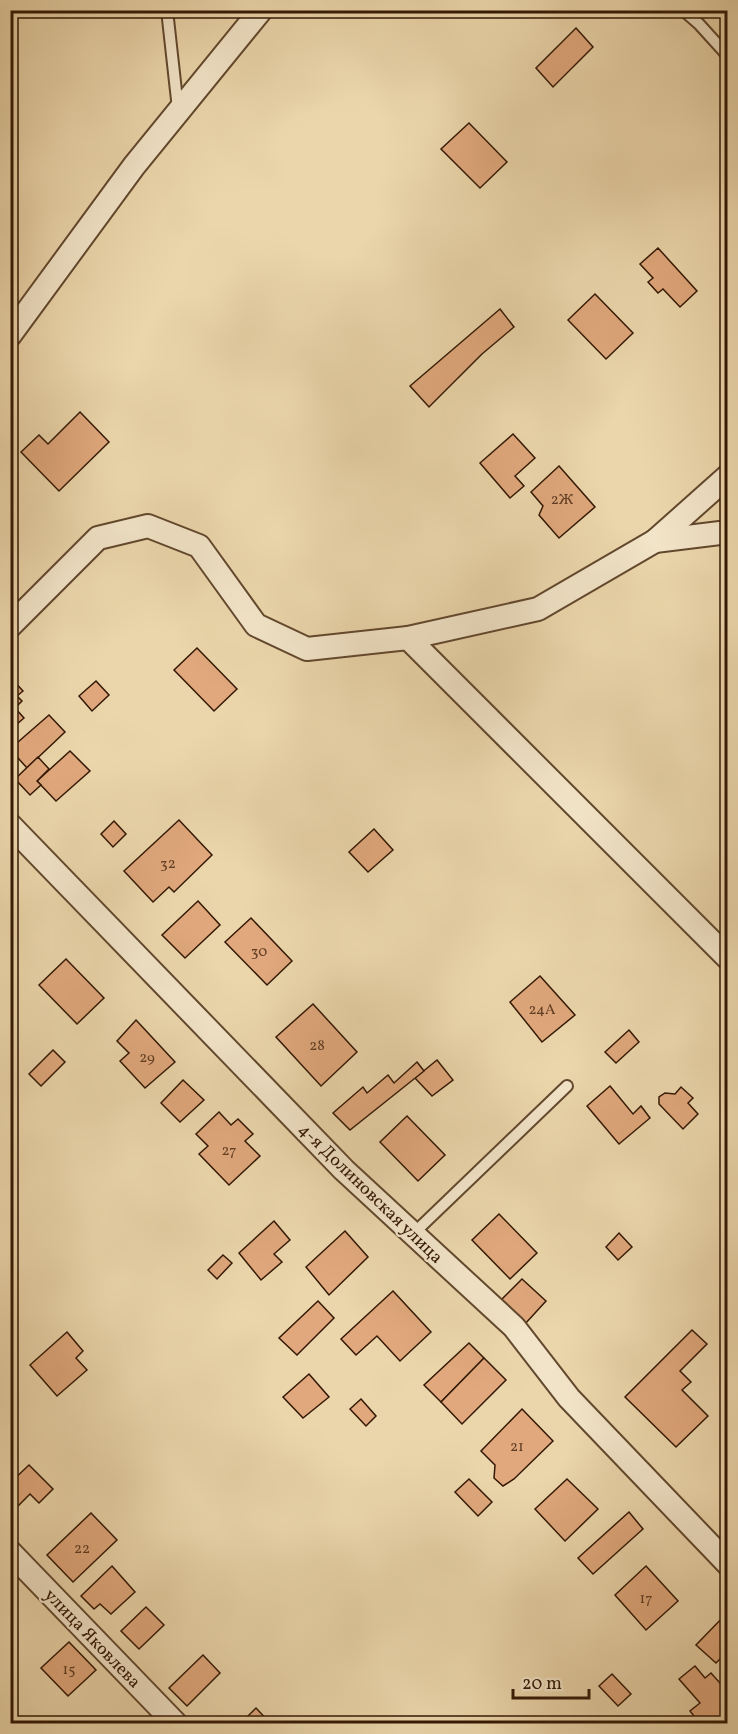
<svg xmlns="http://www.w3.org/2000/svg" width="738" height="1734" font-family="Vollkorn,serif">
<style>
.building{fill:#e0a87c;stroke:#341805;stroke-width:1.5}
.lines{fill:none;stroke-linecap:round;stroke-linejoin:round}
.lane-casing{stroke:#62482e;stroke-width:14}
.street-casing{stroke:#62482e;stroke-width:26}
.lane{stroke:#f2e4c8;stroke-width:10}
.street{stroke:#f2e4c8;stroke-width:22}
.labels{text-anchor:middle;stroke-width:4.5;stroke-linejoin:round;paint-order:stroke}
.number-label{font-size:15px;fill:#5f3c23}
.street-label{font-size:18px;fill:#341805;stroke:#f2e4c8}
</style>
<rect width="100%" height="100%" fill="#ebd6ab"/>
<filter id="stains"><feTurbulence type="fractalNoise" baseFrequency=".00333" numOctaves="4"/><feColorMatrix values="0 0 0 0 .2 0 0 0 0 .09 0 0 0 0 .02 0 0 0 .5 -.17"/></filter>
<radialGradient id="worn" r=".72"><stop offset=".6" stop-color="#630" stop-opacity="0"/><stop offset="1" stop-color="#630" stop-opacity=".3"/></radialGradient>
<!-- building -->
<g class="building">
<path d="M576 28 593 47 553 87 536 68Z"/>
<path d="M469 123 507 162 480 188 441 149Z"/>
<path d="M658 248 697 291 680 307 663 289 658 293 648 282 653 278 640 264Z"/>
<path d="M595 294 633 333 606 359 568 320Z"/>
<path d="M500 309 514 327 482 354 429 407 410 386Z"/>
<path d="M80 412 109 442 59 491 21 452 39 435 48 444Z"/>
<path d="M513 434 535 458 515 476 524 486 510 498 480 463Z"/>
<path d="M559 466 595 507 559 538 539 515 543 506 531 492Z"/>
<path d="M197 648 237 689 214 711 174 670Z"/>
<path d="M10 677 23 691 17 696 22 701 15 708 24 718 10 730Z"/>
<path d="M96 681 109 695 92 711 79 696Z"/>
<path d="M49 715 65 732 27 768 10 749Z"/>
<path d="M70 751 90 771 56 801 37 781Z"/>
<path d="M38 757 49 769 37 781 41 785 30 795 15 779Z"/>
<path d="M179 820 212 855 174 892 169 887 153 902 124 871Z"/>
<path d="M114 821 126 834 113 847 101 834Z"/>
<path d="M374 829 393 850 368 872 349 852Z"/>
<path d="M198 901 220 925 185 958 162 935Z"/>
<path d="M251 918 292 961 267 985 225 942Z"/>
<path d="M66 959 104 998 77 1024 39 985Z"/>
<path d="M540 976 575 1015 542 1042 510 1002Z"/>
<path d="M313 1004 357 1052 321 1086 276 1037Z"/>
<path d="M136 1020 175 1062 145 1088 120 1061 129 1053 117 1041Z"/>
<path d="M629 1030 639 1042 616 1063 605 1052Z"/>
<path d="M53 1050 65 1062 41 1086 29 1074Z"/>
<path d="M437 1060 453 1080 432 1096 415 1078Z"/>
<path d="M417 1062 424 1071 350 1130 333 1113 363 1087 367 1093 388 1075 394 1083Z"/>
<path d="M183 1080 204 1100 180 1122 161 1103Z"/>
<path d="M610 1086 633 1114 641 1106 650 1118 619 1144 587 1106Z"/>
<path d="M681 1087 693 1098 688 1103 698 1114 683 1129 659 1104V1097L665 1093 675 1094Z"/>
<path d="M219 1112 231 1125 238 1119 253 1134 245 1141 260 1156 229 1185 199 1154 208 1146 196 1134Z"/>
<path d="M407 1116 445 1155 418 1181 380 1142Z"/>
<path d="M499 1214 537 1253 510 1279 472 1240Z"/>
<path d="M274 1221 290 1240 274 1254 282 1262 261 1280 239 1253Z"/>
<path d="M345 1231 368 1257 329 1295 306 1267Z"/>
<path d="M619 1233 632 1247 618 1260 606 1247Z"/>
<path d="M223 1255 232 1263 217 1279 208 1270Z"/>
<path d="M522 1279 546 1301 525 1324 501 1300Z"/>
<path d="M393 1291 431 1332 400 1361 377 1336 356 1355 341 1339Z"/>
<path d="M318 1301 334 1318 297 1355 279 1338Z"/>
<path d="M692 1330 707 1344 680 1371 691 1382 682 1390 708 1416 676 1447 625 1397Z"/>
<path d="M67 1332 83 1351 76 1358 87 1370 57 1396 30 1365Z"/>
<path d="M469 1343 484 1358 441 1402 424 1385Z"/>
<path d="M484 1358 506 1380 462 1424 441 1402Z"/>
<path d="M309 1374 329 1397 303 1418 283 1397Z"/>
<path d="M361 1399 376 1416 366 1426 350 1409Z"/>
<path d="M522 1409 553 1441 514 1479 503 1486 494 1478 495 1465 481 1451Z"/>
<path d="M29 1465 53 1489 39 1503 30 1494 11 1513 10 1483Z"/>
<path d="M469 1479 492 1502 478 1516 455 1492Z"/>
<path d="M567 1479 598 1509 565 1541 535 1509Z"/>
<path d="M629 1512 643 1529 593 1574 578 1558Z"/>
<path d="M91 1513 117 1540 73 1582 47 1555Z"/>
<path d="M112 1566 135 1592 111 1614 100 1604 94 1609 81 1596Z"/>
<path d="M646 1566 678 1601 646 1630 615 1595Z"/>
<path d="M146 1607 164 1625 139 1649 121 1631Z"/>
<path d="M727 1613 728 1651 716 1663 696 1645Z"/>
<path d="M69 1642 96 1670 68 1696 41 1668Z"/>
<path d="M203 1655 220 1673 187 1706 169 1688Z"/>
<path d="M695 1666 705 1678 711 1673 728 1692V1724H700L690 1711 700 1703 679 1679Z"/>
<path d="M612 1674 631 1694 618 1706 599 1686Z"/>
<path d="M256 1708 271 1724H240Z"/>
</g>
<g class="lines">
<defs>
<g id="lane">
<path d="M167 10 178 109"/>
<path d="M683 10 699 24 728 56"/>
<path d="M413 1234 567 1086"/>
</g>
<g id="street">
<path d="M10 335 134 166 261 10"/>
<path d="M655 541 728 532"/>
<path d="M10 626 98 538 148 526 199 546 256 625 307 649 408 638 728 958"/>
<path d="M408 638 538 609 655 541 728 476"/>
<path d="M10 825 344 1170 514 1327 569 1398 728 1564"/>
<path d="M10 1552 176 1724"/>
</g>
</defs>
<!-- lane casing -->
<use href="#lane" class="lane-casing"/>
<!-- street casing -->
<use href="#street" class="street-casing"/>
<!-- lane -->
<use href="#lane" class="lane"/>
<!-- street -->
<use href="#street" class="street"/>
</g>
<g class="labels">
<!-- number labels -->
<g class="number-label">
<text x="562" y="504">2Ж</text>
<text x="168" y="868">32</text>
<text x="259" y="956">30</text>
<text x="542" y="1014">24А</text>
<text x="317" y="1050">28</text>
<text x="147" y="1062">29</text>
<text x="229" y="1155">27</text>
<text x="517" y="1451">21</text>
<text x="82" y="1553">22</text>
<text x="646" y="1603">17</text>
<text x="69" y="1674">15</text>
</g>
<!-- street labels -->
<g class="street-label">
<text transform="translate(371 1193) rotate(44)" y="6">4-я Долиновская улица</text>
<text transform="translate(93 1638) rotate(46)" y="6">улица Яковлева</text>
</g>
</g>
<!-- margin -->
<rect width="738" height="1734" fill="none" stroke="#ebd6ab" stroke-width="36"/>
<rect x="12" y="12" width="714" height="1710" fill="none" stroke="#341805" stroke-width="3"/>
<rect x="18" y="18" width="702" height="1698" fill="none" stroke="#341805" stroke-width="1.5"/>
<!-- scale -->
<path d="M513 1689v9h76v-9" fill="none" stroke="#341805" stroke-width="3"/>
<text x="522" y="1689" font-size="18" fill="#341805" stroke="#f2e4c8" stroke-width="4.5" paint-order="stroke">20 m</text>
<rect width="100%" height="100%" filter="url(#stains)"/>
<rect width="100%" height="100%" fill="url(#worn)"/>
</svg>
